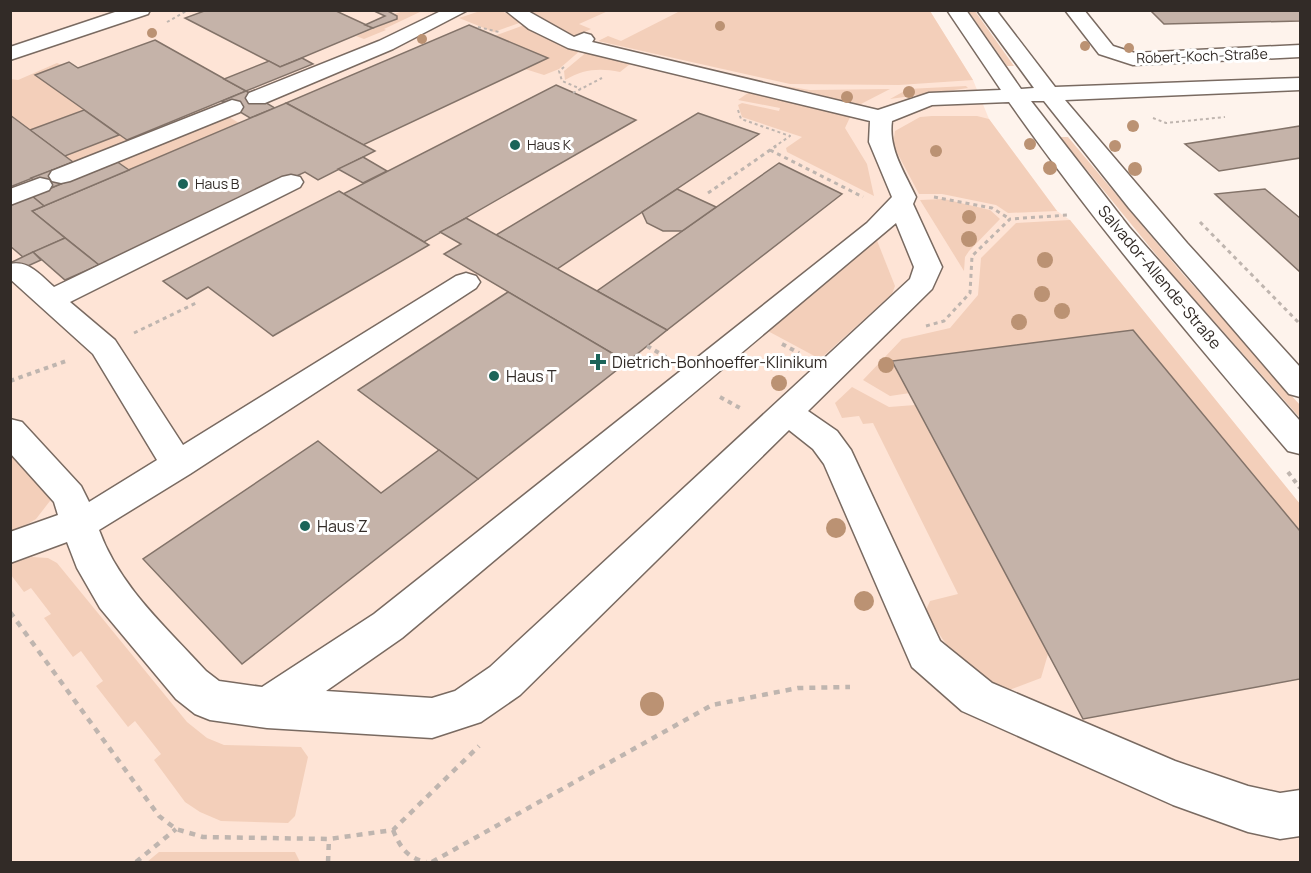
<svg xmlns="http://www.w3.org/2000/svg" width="1311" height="873" font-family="Manrope,sans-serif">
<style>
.built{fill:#fee4d6}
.green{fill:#f3cfba}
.building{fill:#c5b3a9;stroke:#837369;stroke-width:1.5}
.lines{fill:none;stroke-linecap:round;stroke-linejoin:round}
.minor-casing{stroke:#796a61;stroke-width:3}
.path-far3{stroke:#bfb5af;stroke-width:2;stroke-dasharray:3 3;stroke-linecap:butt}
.path-far2{stroke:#bfb5af;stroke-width:3;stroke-dasharray:4 4;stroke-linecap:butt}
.path-far1{stroke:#bfb5af;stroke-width:4;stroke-dasharray:4.5 4.5;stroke-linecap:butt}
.path{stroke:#bfb5af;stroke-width:4.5;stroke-dasharray:6 6;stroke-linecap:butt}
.minor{fill:#fff;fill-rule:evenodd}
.tree{fill:#bb9273}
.poi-dot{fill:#1b6459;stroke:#fff;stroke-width:2}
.labels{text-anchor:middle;stroke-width:6;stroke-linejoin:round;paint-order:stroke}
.far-street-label{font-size:14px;fill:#322b27;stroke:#fff}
.far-poi-label{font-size:14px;fill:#322b27;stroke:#fff;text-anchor:start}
.street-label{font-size:16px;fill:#322b27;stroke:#fff}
.poi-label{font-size:16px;fill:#322b27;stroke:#fff;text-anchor:start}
</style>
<rect width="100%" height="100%" fill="#fef3ec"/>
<!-- built -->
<path class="built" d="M10 11H930L973 80 989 119 1057 211 1070 220 1300 504V862H11Z"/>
<!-- green -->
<g class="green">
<path d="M682 10 930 11 973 80 899 85 790 84 598 41 608 36 621 41Z"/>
<path d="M403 11H422L384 29 386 30 364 39 356 36 396 19 394 14Z"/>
<path d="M480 11H502L522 22 494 32 459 18Z"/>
<path d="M522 11H608L579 24 591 29 572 38Z"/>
<path d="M968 11H975L1014 66H1007Z"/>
<path d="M527 24 582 49 559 69 544 75 525 69 547 58 494 36Z"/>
<path d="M588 51 630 64 620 72C599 68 584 69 565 80L564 71Z"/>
<path d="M57 63 62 65 35 75 84 110 30 130 11 115 10 79 18 80Z"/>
<path d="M760 82 810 90 890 89 859 105 757 84Z"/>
<path d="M966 86 968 88 890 99 908 89Z"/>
<path d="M752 90 852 113 845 128 867 164 874 196 787 152 786 148 802 137 742 117 738 105 742 103 779 111 780 108 738 100Z"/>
<path d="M211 106 239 123 129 170 116 161 88 173 65 156 119 135 127 140Z"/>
<path d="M932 116H977L989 119 1057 211 1008 213 996 205 942 194H919L893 145 895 131 920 117Z"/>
<path d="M1060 137H1068L1182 273 1300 405V418L1171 273Z"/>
<path d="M944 199 990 210 1000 219 969 251 965 257 964 271 920 200Z"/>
<path d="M1070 220 1300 504V531L1133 330 893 361 910 393 890 396 863 380 902 339 950 328 978 295 981 258 1016 223Z"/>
<path d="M876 238 895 286 892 294 820 359 766 330Z"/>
<path d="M852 387 889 407 915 405 1048 654 1041 678 1009 690C966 672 946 651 926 610L930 601 958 594 873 423 863 424 859 416 842 418 835 403Z"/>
<path d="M10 447 53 497 36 519 11 534Z"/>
<path d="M32 557 48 558 57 563 187 722 207 738 224 745 301 747 308 757 295 816 288 823 221 821 200 812 185 802 154 760 161 754 135 721 128 727 96 686 103 681 81 651 73 657 44 618 51 614 31 588 24 592 11 575V563Z"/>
<path d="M159 852H295L300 862H147Z"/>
</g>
<!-- building -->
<g class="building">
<path d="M207 10H334L373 28 280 67 185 18Z"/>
<path d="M386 10 397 16V19L373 28 365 25 385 16 372 10Z"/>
<path d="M1150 10H1300V21L1164 24Z"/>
<path d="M469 25 548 58 363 145 286 103Z"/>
<path d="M155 40 246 91 127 140 35 75 69 62 78 68Z"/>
<path d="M302 58 313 64 246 91 224 79 269 61 280 67Z"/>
<path d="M556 85 636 120 424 242 343 194Z"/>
<path d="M246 91 275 108 250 118 222 101Z"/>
<path d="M286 103 375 151 318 180 305 172 277 185 274 183 99 265 32 211Z"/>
<path d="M84 110 119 135 65 156 30 130Z"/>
<path d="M698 113 759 134 557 269 496 235Z"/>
<path d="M10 115 65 156 73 162 10 187Z"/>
<path d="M1300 126V158L1219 171 1185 144Z"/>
<path d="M363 157 387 171 363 183 338 169Z"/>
<path d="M116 161 129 170 44 206 32 196Z"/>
<path d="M779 163 842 194 667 330 597 291Z"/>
<path d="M52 170 68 181 46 190 31 178Z"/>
<path d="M677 189 716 207 682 231H663L647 223 642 212Z"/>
<path d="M1265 189 1300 218V272L1215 194Z"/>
<path d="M339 191 429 245 273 336 208 287 187 299 163 281Z"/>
<path d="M32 196 44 206 32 211 65 238 23 257 10 246V205Z"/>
<path d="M466 218 597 291 667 330 627 362 444 254 461 244 440 232Z"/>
<path d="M65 238 99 265 65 280 33 252Z"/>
<path d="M33 252 41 260 10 274V263Z"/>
<path d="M508 292 627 362 478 479 358 390Z"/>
<path d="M1133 330 1300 531V679L1083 719 892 361Z"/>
<path d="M318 441 381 493 439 450 478 479 242 664 143 559Z"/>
</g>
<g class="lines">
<defs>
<g id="minor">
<path d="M121 10H150L148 14 10 60V47Z"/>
<path d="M443 10H468L393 49 265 103H249L246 98 249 93 379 41Z"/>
<path d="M505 10H526L574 37 584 33 591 35 594 39 592 42 878 110 929 93 1001 90 947 10H966L1021 89 1034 88 977 10H996L1055 87 1300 78V90L1065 100 1187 243 1300 367V397L1289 394 1129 208 1044 101H1031L1129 227 1300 421V454L1288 451C1191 338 1095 224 1009 102L932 105 892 121C888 149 905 173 916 197L913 204 942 267 932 289 808 411 837 431 851 450 940 641 992 683 1175 761 1248 786 1280 793 1300 790V836L1280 839 1248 832 1173 805 962 711 912 667 824 464 813 449 789 430 520 695 481 722 432 738 267 728 210 720 195 714 176 699 100 608 77 568 67 542 10 563V532L58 515 54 502 10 453V419L22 422 81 486 89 502 157 460 93 354 10 279V264C29 260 41 276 54 287L282 177 291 175 300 177 303 182 300 187 70 302 115 340 183 445 456 276 466 273 476 276 480 282 476 288 190 474 99 530C119 586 167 628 206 671L219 681 262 687 374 614 867 223 892 197 869 142 870 121 568 48 529 29ZM896 223 914 267 910 279 490 667 455 691 432 698 326 691 402 638Z"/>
<path d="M1065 10H1084L1113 46 1135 53 1300 45V57L1133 65 1099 54Z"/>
<path d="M232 100 240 102 243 107 240 112 70 181 61 183 52 181 49 176 52 171Z"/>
<path d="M40 178 49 180 52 185 49 190 10 205V189Z"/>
</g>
</defs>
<!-- minor casing -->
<use href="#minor" class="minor-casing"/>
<!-- path-far3 -->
<g class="path-far3">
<path d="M167 22 188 10"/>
<path d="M478 27 499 32"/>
<path d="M564 67 559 71 562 81 581 89"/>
<path d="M573 93 602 78"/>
<path d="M738 110 741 119 790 136 774 147"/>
<path d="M1153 118 1166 123 1225 117"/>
</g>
<!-- path-far2 -->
<g class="path-far2">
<path d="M770 150 863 197"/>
<path d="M708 193 776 146"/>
<path d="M934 197 992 208 1010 219"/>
<path d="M1200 222 1300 324"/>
<path d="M926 326 944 321 970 293 972 256 1010 219 1068 215"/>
<path d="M134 333 196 303"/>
</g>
<!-- path-far1 -->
<g class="path-far1">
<path d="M782 344 799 353"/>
<path d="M647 346 666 357"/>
<path d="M10 381 69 360"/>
<path d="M720 397 740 408"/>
<path d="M1288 472 1300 488"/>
</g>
<!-- path -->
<g class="path">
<path d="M10 612 159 816 176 829 203 837 329 839 393 830 479 746"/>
<path d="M393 830C400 847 407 858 426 862"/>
<path d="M136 862 176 829"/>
<path d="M328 862 329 839"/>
<path d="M432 862 712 705 798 688 850 687"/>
</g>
<!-- minor -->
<use href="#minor" class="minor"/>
</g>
<!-- trees -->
<g class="tree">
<circle cx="720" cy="26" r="5"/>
<circle cx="152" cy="33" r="5"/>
<circle cx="422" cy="39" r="5"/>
<circle cx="1085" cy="46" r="5"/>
<circle cx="1129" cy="48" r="5"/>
<circle cx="909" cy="92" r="6"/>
<circle cx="847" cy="97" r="6"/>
<circle cx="1133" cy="126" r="6"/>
<circle cx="1030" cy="144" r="6"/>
<circle cx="1115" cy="146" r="6"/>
<circle cx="936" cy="151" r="6"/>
<circle cx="1050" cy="168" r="7"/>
<circle cx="1135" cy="169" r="7"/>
<circle cx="969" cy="217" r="7"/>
<circle cx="969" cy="239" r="8"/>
<circle cx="1045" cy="260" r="8"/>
<circle cx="1042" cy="294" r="8"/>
<circle cx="1062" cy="311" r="8"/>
<circle cx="1019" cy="322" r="8"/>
<circle cx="886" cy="365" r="8"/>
<circle cx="779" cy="383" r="8"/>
<circle cx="836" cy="528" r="10"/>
<circle cx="864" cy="601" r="10"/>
<circle cx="652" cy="704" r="12"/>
</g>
<!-- markers -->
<g class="poi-dot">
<circle cx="515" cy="145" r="6"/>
<circle cx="183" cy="184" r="6"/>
<path d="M595 353h6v6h6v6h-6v6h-6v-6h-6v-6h6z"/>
<circle cx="494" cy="376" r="6"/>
<circle cx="305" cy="526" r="6"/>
</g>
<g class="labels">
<!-- far-street labels -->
<g class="far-street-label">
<text transform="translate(1202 56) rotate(-2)" y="5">Robert-Koch-Straße</text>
</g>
<!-- far-poi labels -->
<g class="far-poi-label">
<text x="527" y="150">Haus K</text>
<text x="195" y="189">Haus B</text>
</g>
<!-- street labels -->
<g class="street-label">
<text transform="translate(1160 277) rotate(50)" y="6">Salvador-Allende-Straße</text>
</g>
<!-- poi labels -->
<g class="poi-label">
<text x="612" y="368">Dietrich-Bonhoeffer-Klinikum</text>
<text x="506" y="382">Haus T</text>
<text x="317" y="532">Haus Z</text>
</g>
</g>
<!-- border -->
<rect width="1311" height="873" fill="none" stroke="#322b27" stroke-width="24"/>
</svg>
